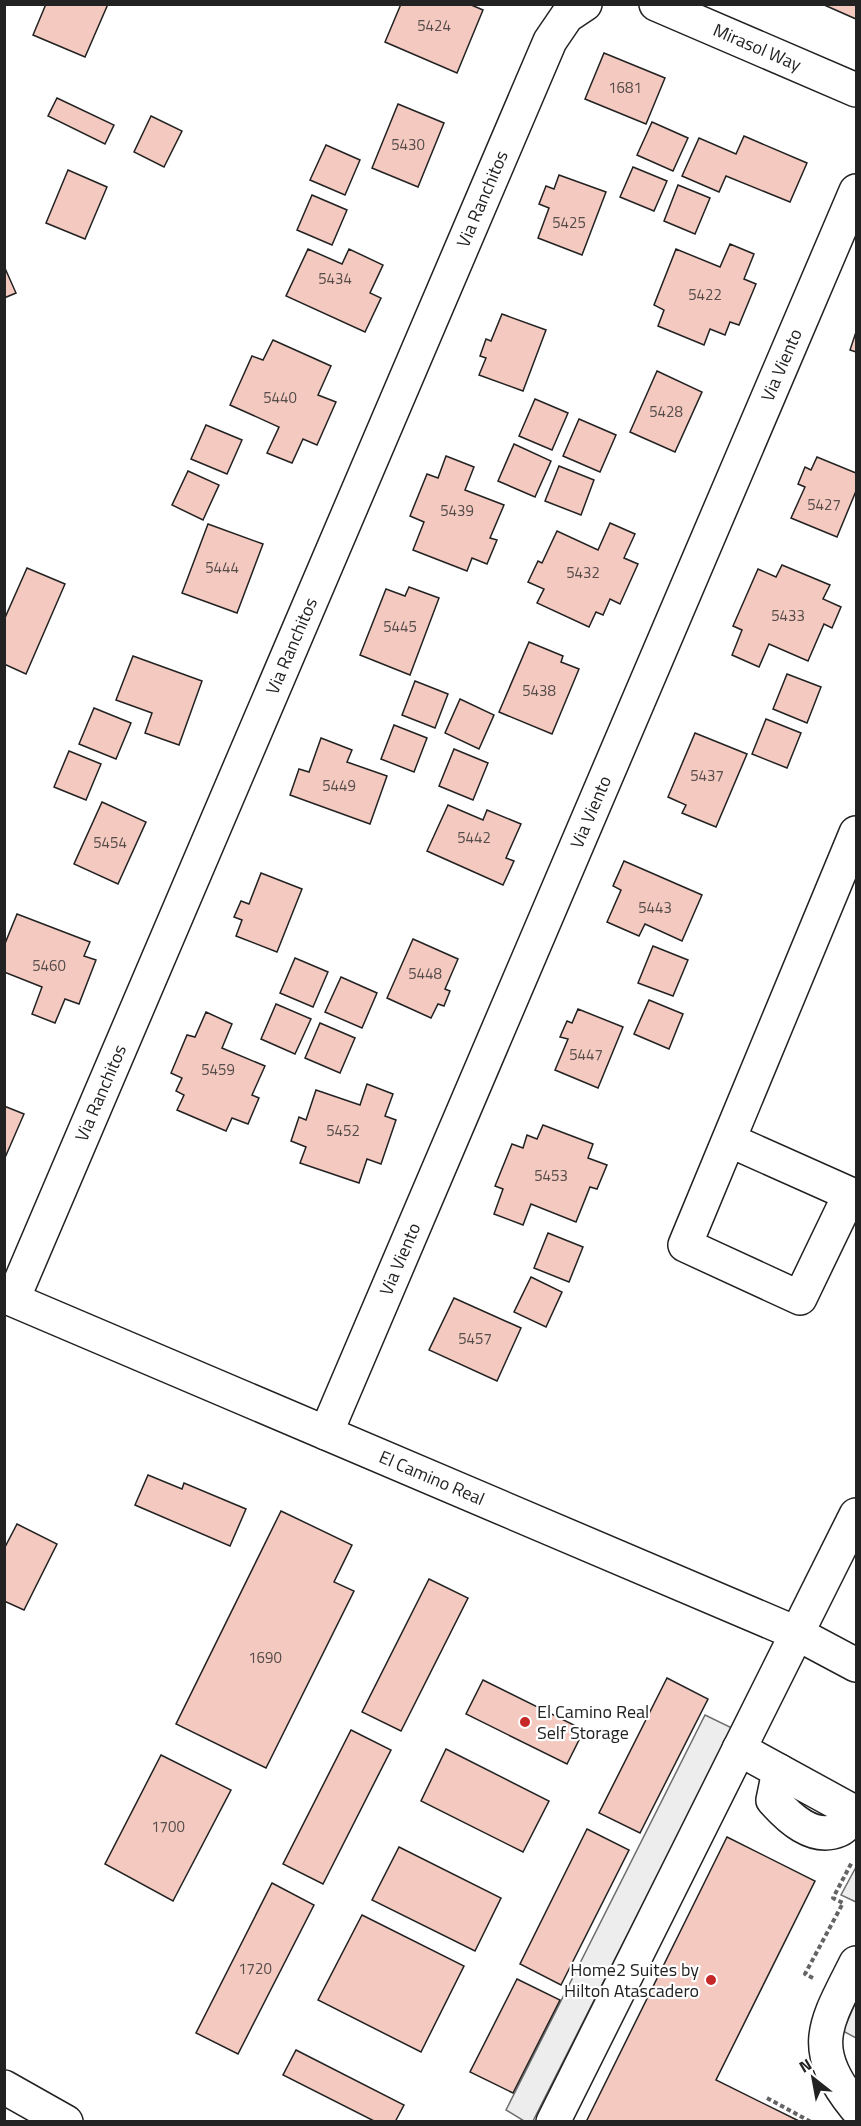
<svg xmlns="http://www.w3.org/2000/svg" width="861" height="2126" font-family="'Titillium Web',sans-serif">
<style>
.parking{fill:#ededed;stroke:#6f6f6f;stroke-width:1.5}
.building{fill:#f3c9c0;stroke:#222;stroke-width:1.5}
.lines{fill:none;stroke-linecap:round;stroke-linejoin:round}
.minor-casing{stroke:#222;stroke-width:36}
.major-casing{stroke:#222;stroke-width:36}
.highway-casing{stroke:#222;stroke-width:36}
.path{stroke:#646464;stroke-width:4;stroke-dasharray:4.5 3;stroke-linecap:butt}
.minor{stroke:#fff;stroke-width:33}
.major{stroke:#fff;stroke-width:33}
.highway{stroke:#fff;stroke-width:33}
.poi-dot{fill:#c62828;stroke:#fff;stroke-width:2}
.labels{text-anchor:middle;stroke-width:4.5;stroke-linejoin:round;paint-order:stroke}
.number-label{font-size:15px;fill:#564c4a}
.street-label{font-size:18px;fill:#222;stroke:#fff}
.poi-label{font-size:18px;fill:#222;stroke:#fff;text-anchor:start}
</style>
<rect width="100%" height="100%" fill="#fff"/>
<!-- parking -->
<g class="parking">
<path d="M705 1715 732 1728 533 2121H524L506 2110Z"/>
<path d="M856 1867V1902L841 1895Z"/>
<path d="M856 2002V2038L843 2031Z"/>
</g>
<!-- building -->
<g class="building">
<path d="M46 4H108L85 57 33 35Z"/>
<path d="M401 4H469L483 10 457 73 385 42Z"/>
<path d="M822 4H856V19Z"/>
<path d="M604 53 665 78 646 124 585 99Z"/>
<path d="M57 98 114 125 105 144 48 116Z"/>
<path d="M398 104 444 123 418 187 372 168Z"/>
<path d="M151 116 182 131 164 167 134 152Z"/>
<path d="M652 122 688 138 673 171 637 155Z"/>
<path d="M744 136 807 163 790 202 726 176 719 192 682 176 699 138 736 154Z"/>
<path d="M326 145 360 160 345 195 310 180Z"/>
<path d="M633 167 667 181 654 211 620 197Z"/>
<path d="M68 170 107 187 85 239 46 223Z"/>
<path d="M559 175 606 192 582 255 538 238 549 208 539 204 546 186 554 189Z"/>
<path d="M678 185 710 198 695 234 664 221Z"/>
<path d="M312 195 347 210 332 245 297 230Z"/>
<path d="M730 244 754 254 744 279 756 284 739 325 730 322 725 335 710 329 704 345 658 326 664 310 654 305 676 249 720 267Z"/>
<path d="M308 249 342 264 349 249 383 265 370 293 381 298 365 332 286 296Z"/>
<path d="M4 266 16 293 4 298Z"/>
<path d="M502 314 546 330 523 391 479 375 486 358 480 356 486 339 491 341Z"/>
<path d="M856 332V352L850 350Z"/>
<path d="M273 340 331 366 318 395 336 402 317 445 303 439 292 463 267 453 279 427 230 405 252 356 263 360Z"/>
<path d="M657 371 702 392 675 452 630 432Z"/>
<path d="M535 399 568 413 552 450 519 436Z"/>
<path d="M579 419 616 435 600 472 563 456Z"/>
<path d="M206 425 242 440 227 474 191 459Z"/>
<path d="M514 444 551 461 535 497 498 481Z"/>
<path d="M446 456 474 467 465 490 504 505 490 538 497 540 487 564 472 558 467 571 413 550 424 522 410 516 427 474 438 478Z"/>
<path d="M817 457 856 473V491L837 537 791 518 805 487 798 484 805 467 811 470Z"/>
<path d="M559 466 594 480 581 515 545 501Z"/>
<path d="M188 471 219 485 203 520 172 505Z"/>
<path d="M610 523 635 534 624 558 638 564 620 604 610 599 603 615 596 612 589 627 537 603 544 589 528 582 538 561 542 563 557 531 598 550Z"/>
<path d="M208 524 263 544 237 613 182 593Z"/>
<path d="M782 565 830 585 823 599 841 607 832 628 824 624 808 661 769 644 759 667 732 655 742 630 733 626 758 569 776 577Z"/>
<path d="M27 568 65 584 26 674 4 664V620Z"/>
<path d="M409 587 439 598 410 675 360 655 386 589 405 596Z"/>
<path d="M529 642 563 656 561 662 579 669 552 734 499 712Z"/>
<path d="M133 656 202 681 179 745 145 733 152 713 116 700Z"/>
<path d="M787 674 821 687 807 723 773 709Z"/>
<path d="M415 681 448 694 435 728 402 715Z"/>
<path d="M460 699 494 715 479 749 445 733Z"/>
<path d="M94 708 131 723 116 759 79 744Z"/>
<path d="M766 719 801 733 787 768 752 754Z"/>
<path d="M394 725 427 738 414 772 381 759Z"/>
<path d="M695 733 747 754 716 827 682 813 686 805 668 797Z"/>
<path d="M321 738 352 750 347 762 387 776 370 824 290 795 299 769 309 772Z"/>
<path d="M454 749 488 763 473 800 439 786Z"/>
<path d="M69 751 101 764 86 800 54 787Z"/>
<path d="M102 802 146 822 118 884 74 864Z"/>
<path d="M448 805 483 820 487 810 521 824 506 858 514 861 503 885 427 851Z"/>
<path d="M624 861 702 895 682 941 645 924 639 936 607 922 621 890 613 886Z"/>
<path d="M261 873 302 889 277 952 236 936 242 920 234 917 241 901 249 904Z"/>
<path d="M17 914 90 942 84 956 96 960 79 1004 65 999 55 1023 32 1014 42 987 4 972V946Z"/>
<path d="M413 939 458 959 445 989 450 991 444 1006 438 1004 431 1018 387 998Z"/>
<path d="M653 946 688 960 673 996 638 983Z"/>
<path d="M295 958 328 972 313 1007 280 993Z"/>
<path d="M341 977 377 993 362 1028 325 1012Z"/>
<path d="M649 1000 683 1014 669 1049 634 1034Z"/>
<path d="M276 1004 311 1019 295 1054 261 1039Z"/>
<path d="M578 1009 623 1027 598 1088 555 1070 568 1039 560 1037 567 1021 572 1023Z"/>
<path d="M206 1012 232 1024 222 1048 265 1066 252 1095 259 1098 248 1124 232 1118 226 1131 177 1110 184 1095 176 1091 182 1078 171 1073 187 1035 195 1037Z"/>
<path d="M320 1023 355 1038 340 1073 305 1058Z"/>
<path d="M367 1084 393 1094 385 1116 396 1120 381 1164 367 1159 359 1183 300 1163 306 1147 291 1141 299 1117 306 1120 316 1090 360 1105Z"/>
<path d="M4 1106 24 1114 4 1160Z"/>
<path d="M543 1125 593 1144 588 1158 607 1165 597 1189 590 1187 576 1222 531 1204 523 1225 494 1214 503 1189 495 1186 512 1144 523 1148 527 1135 537 1139Z"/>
<path d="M548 1233 583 1247 569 1282 534 1268Z"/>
<path d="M531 1277 562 1292 546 1327 514 1312Z"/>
<path d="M454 1298 521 1328 497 1381 429 1350Z"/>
<path d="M148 1475 182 1489 184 1483 246 1509 230 1546 135 1505Z"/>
<path d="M281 1511 352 1545 334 1582 354 1591 266 1768 176 1724Z"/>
<path d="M17 1524 57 1544 24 1610 4 1601V1549Z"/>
<path d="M429 1579 468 1598 401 1731 362 1712Z"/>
<path d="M667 1678 708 1699 640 1833 599 1813Z"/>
<path d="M483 1680 584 1730 567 1764 466 1714Z"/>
<path d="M351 1730 391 1750 323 1884 283 1864Z"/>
<path d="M446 1749 549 1801 523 1852 421 1801Z"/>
<path d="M161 1755 231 1790 173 1901 105 1864Z"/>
<path d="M587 1829 629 1850 561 1985 520 1964Z"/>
<path d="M727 1837 815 1881 716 2080 801 2122H586Z"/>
<path d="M399 1847 501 1898 475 1951 372 1900Z"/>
<path d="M272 1883 314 1905 238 2054 196 2033Z"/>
<path d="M362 1915 464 1966 421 2052 318 2000Z"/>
<path d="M517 1979 560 2000 513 2093 470 2072Z"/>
<path d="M296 2050 404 2105 395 2122H376L283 2075Z"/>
</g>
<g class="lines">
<defs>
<g id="minor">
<path id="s1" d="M656 4 856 90"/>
<path d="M729 1140 850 1194 800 1298 685 1245 856 833"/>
<path id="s2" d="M13 1299 550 41 567 16 585 4"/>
<path id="s3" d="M326 1433 856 191"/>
<path d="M739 1749 856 1813"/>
<path d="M779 1771 773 1800C789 1818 813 1841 839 1830 846 1827 852 1818 856 1813"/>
<path d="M856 1963C825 2025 807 2047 856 2108"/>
<path d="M553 2122 856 1515"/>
</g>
<g id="major">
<path id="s4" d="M4 1296 796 1633 856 1665"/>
</g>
<path id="highway" d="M4 2087 66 2122"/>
</defs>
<!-- minor casing -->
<use href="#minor" class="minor-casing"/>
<!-- major casing -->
<use href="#major" class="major-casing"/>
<!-- highway casing -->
<use href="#highway" class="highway-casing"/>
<!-- path -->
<g class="path">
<path d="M813 1978 805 1974 843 1903 833 1898 852 1862"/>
<path d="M767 2098 811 2122"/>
</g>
<!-- minor -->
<use href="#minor" class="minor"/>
<!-- major -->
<use href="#major" class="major"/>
<!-- highway -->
<use href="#highway" class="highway"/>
</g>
<!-- markers -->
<g class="poi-dot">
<circle cx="525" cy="1722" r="6"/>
<circle cx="711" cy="1980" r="6"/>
</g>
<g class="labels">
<!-- number labels -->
<g class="number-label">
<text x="434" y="31">5424</text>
<text x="625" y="93">1681</text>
<text x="408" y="150">5430</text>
<text x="569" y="228">5425</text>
<text x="335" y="284">5434</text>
<text x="705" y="300">5422</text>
<text x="280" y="403">5440</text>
<text x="666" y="417">5428</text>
<text x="824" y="510">5427</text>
<text x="457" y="516">5439</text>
<text x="222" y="573">5444</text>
<text x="583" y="578">5432</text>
<text x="788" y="621">5433</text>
<text x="400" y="632">5445</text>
<text x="539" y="696">5438</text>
<text x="707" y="781">5437</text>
<text x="339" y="791">5449</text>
<text x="474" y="843">5442</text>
<text x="110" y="848">5454</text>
<text x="655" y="913">5443</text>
<text x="49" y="971">5460</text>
<text x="425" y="979">5448</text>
<text x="586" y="1060">5447</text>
<text x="218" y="1075">5459</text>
<text x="343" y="1136">5452</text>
<text x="551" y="1181">5453</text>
<text x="475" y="1344">5457</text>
<text x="265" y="1663">1690</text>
<text x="168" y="1832">1700</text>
<text x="255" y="1974">1720</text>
</g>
<!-- street labels -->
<g class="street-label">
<text dy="6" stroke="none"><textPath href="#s1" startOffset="110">Mirasol Way</textPath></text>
<text dy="6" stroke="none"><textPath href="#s2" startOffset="1196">Via Ranchitos</textPath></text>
<text dy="6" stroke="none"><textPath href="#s3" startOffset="1161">Via Viento</textPath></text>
<text dy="6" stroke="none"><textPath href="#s2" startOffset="710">Via Ranchitos</textPath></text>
<text dy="6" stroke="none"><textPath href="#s3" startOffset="675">Via Viento</textPath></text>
<text dy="6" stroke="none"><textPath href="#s2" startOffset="224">Via Ranchitos</textPath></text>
<text dy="6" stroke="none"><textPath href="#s3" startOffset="189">Via Viento</textPath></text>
<text dy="6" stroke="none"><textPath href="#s4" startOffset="465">El Camino Real</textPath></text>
</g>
<!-- poi labels -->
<g class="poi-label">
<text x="537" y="1718">El Camino Real<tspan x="537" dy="21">Self Storage</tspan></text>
<text x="699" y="1976" text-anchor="end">Home2 Suites by<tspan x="699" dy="21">Hilton Atascadero</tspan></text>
</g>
</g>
<!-- border -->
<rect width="861" height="2126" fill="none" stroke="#222222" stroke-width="12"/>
<!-- north arrow -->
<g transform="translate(813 2078) rotate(329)" stroke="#ffffff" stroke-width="4.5" paint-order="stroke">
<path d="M0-4.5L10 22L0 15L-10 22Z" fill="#222222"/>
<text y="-9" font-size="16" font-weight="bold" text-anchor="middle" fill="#222222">N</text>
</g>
</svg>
